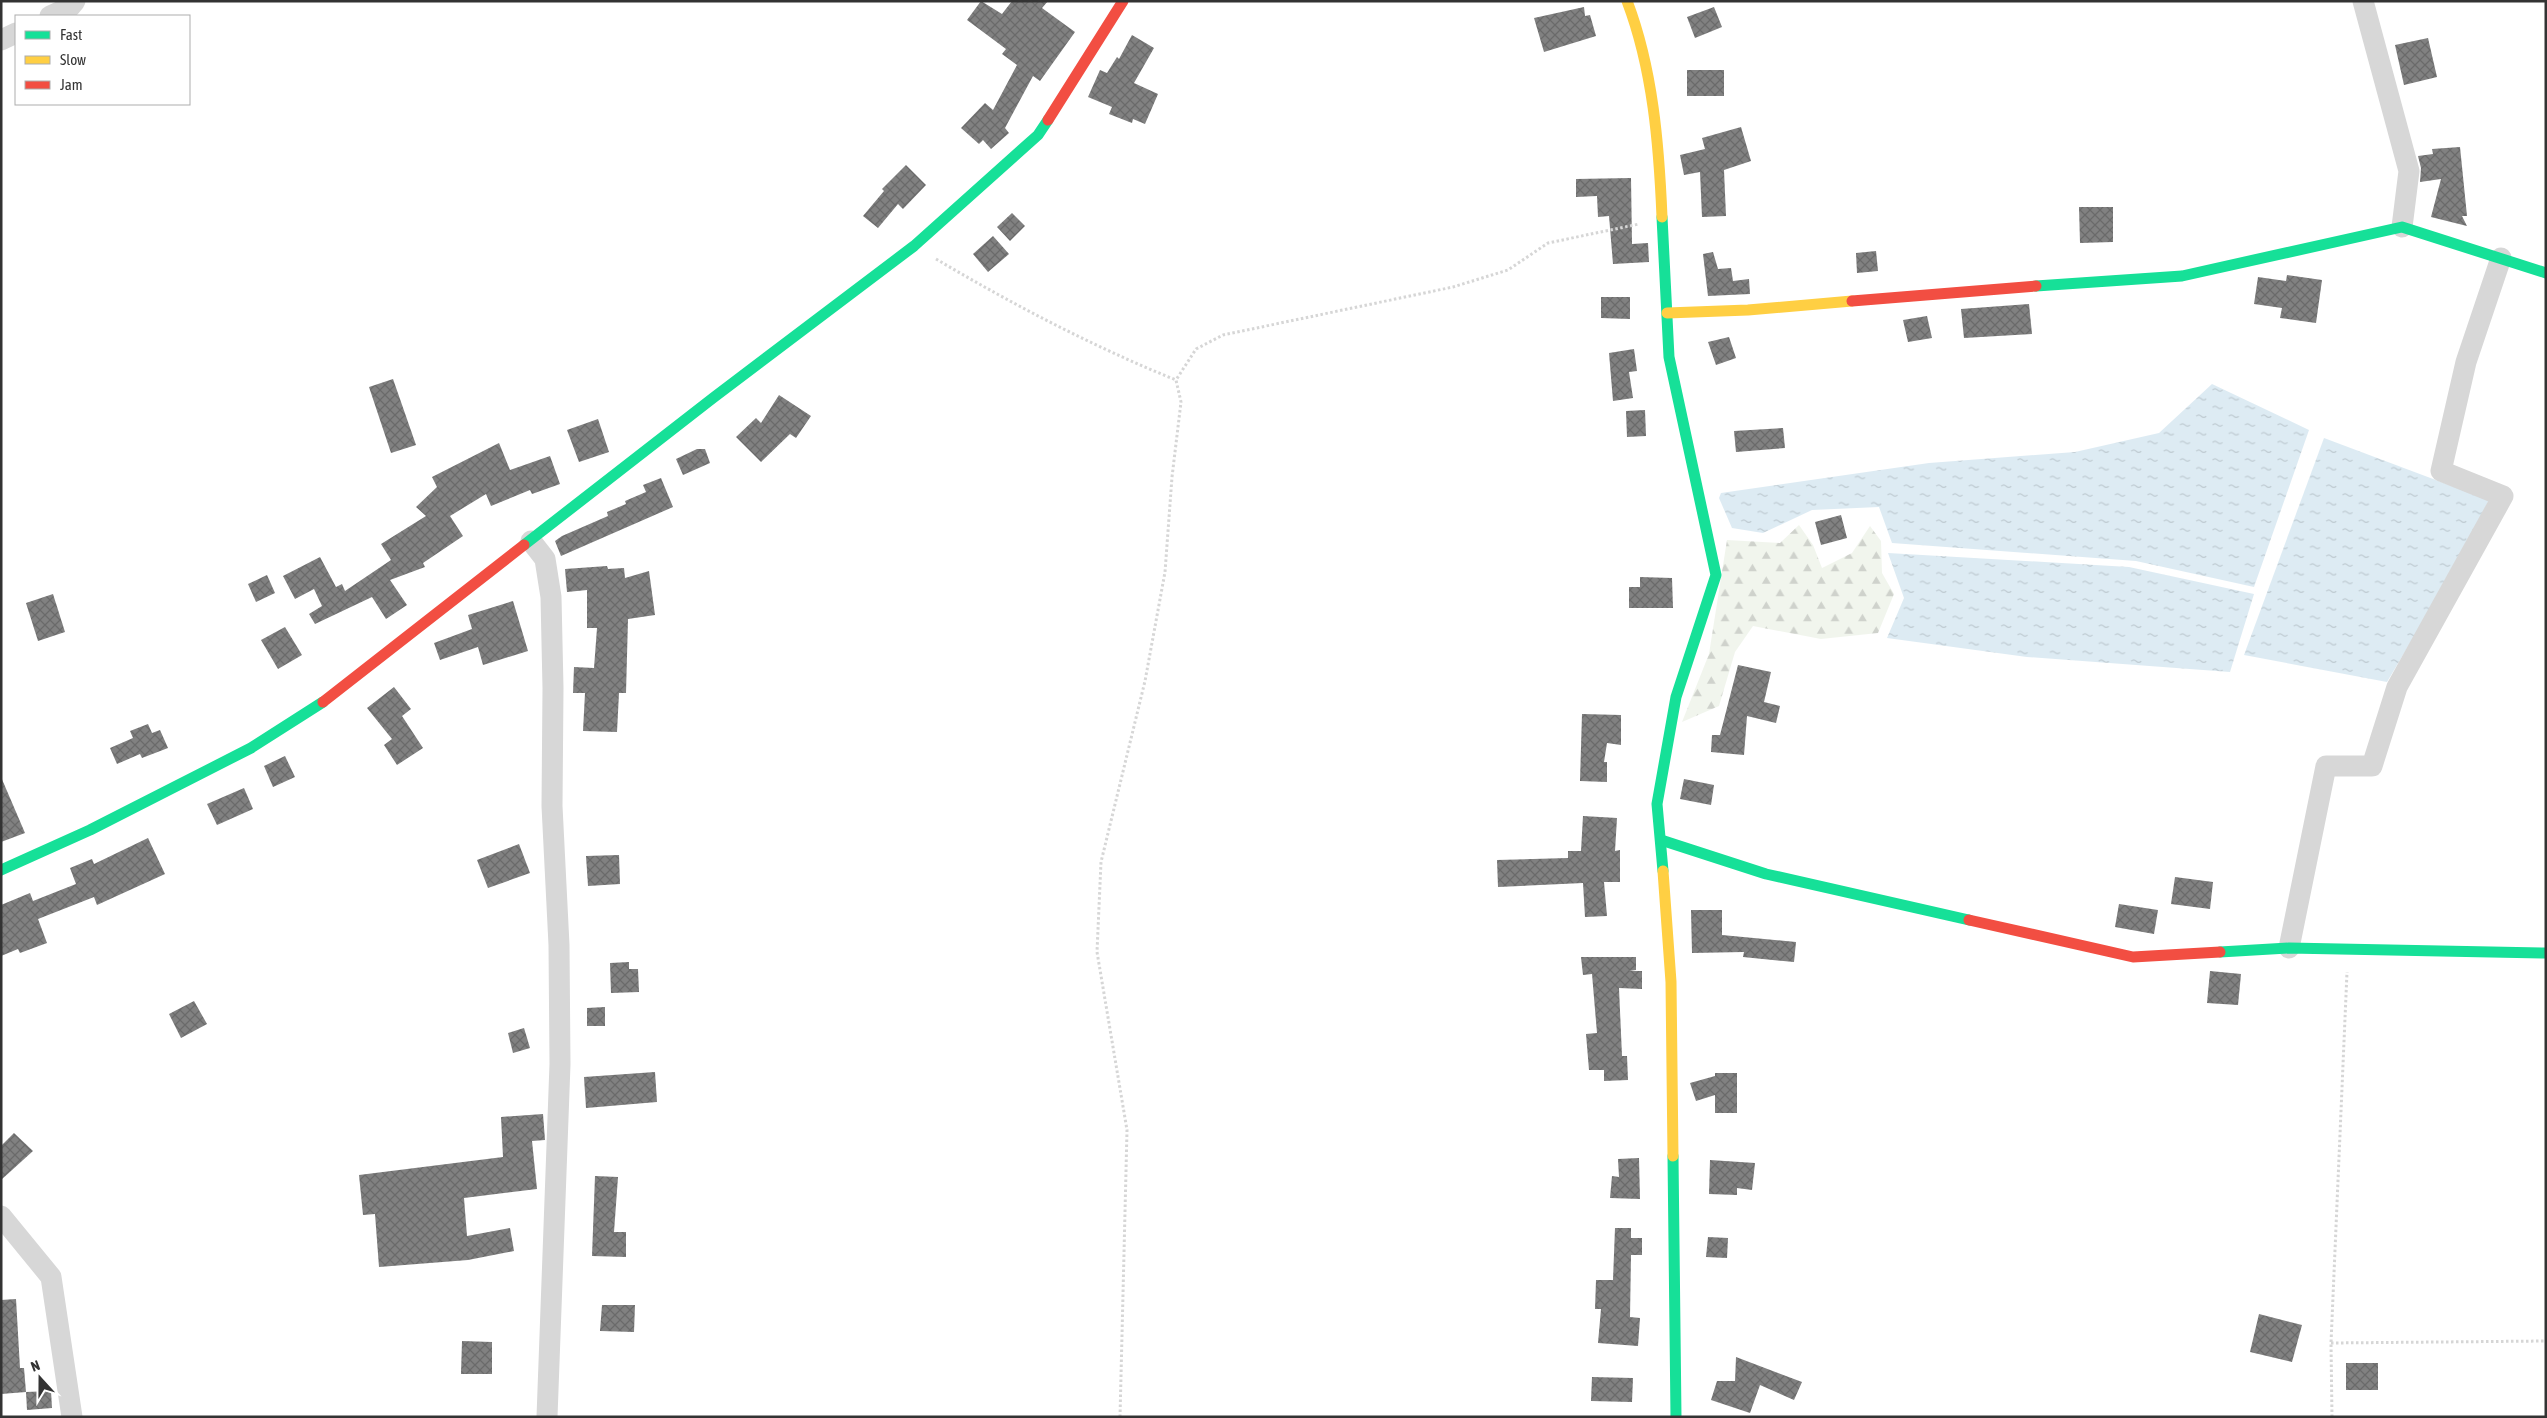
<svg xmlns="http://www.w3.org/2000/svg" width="2547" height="1418" font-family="'Asap Condensed',sans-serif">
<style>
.forest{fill:url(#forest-firs)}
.water{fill:url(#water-ripples)}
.building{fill:url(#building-cross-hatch)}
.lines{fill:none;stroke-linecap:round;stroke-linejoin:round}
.path{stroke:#d6d6d6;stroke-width:3;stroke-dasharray:2.5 2.5;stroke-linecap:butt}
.street{stroke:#d7d7d7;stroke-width:21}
.fast{stroke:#16e098;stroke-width:11}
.slow{stroke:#ffcf43;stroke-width:11}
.jam{stroke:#f24e42;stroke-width:11}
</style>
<defs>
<pattern id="forest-firs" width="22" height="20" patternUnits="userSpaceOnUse" patternTransform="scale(1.25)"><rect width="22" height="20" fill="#f1f5ed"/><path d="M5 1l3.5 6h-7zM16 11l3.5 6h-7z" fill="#cfd2cc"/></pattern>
<pattern id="water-ripples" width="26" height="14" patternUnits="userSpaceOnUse" patternTransform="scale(1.25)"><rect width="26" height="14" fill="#ddebf3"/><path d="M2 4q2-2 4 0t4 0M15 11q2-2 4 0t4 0" fill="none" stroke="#becad1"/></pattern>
<pattern id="building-cross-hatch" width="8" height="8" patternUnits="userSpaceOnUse" patternTransform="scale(1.25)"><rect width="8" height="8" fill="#818181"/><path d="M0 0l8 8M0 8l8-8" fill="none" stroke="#6a6a6a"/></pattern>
</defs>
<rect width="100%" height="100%" fill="#fff"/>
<!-- forest -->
<path class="forest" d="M1799 525 1813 545 1822 568 1852 553 1870 526 1881 541 1882 573 1894 594 1878 633 1821 639 1753 626 1735 652 1719 706 1682 722 1709 654 1727 540 1780 543Z"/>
<!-- water -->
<g class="water">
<path d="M2212 384 2309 430 2254 587 2136 561 1892 543 1879 507 1812 510 1763 533 1732 528 1719 498 1721 493 1929 463 2075 452 2159 433Z"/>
<path d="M2324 438 2489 500 2452 572 2387 682 2244 655Z"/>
<path d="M1888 553 2129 567 2254 594 2230 672 2027 657 1887 638 1904 598Z"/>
</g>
<!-- building -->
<g class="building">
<path d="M981 1 1002 14 1012 1H1048L1042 8 1075 32 1040 81 1033 76 1005 128 1009 133 991 149 983 140 979 144 961 128 985 103 993 110 1017 65 1002 54 1006 49 967 20Z"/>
<path d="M1584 7 1585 16 1590 15 1596 36 1544 52 1534 18Z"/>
<path d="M1714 7 1722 27 1695 38 1687 17Z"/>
<path d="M1132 35 1154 48 1134 83 1158 94 1145 124 1133 119 1132 123 1109 114 1112 107 1088 97 1100 70 1107 73 1117 57 1119 59Z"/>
<path d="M2428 38 2437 77 2404 85 2395 45Z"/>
<rect x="1687" y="70" width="37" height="26"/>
<path d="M1741 127 1751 161 1724 170 1726 216 1702 217 1700 172 1684 175 1680 155 1705 149 1702 138Z"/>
<path d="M2460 147 2467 216H2462L2467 226 2431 217 2441 179 2420 182 2421 168 2418 156 2433 154 2432 149Z"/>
<path d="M906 165 926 185 903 209 898 204 878 228 863 216 884 191 882 189Z"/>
<path d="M1631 178 1632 244 1648 243 1649 262 1613 264 1609 216 1598 217 1597 196 1576 197V179Z"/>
<path d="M2079 207H2113V242L2080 243Z"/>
<path d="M1012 213 1025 226 1010 241 997 227Z"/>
<path d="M993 236 1009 254 988 272 973 254Z"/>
<path d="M1876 251 1878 271 1857 273 1856 253Z"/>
<path d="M1713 252 1718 269 1731 268 1733 281 1749 279 1750 294 1708 296 1703 254Z"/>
<path d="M2287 275 2322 280 2316 323 2280 318 2282 308 2254 304 2258 277 2286 281Z"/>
<path d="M1601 297H1630V319L1601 318Z"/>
<path d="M2029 304 2032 334 1964 338 1961 309Z"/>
<path d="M1927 316 1932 338 1908 342 1903 320Z"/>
<path d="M1729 337 1736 358 1716 365 1708 342Z"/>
<path d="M1634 349 1637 371 1629 372 1633 398 1613 401 1609 353Z"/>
<path d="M393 379 416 445 391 453 369 387Z"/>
<path d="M779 395 811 416 796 438 790 434 761 462 736 437 756 418 761 423Z"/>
<path d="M1645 410 1646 436 1627 437 1626 411Z"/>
<path d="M598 419 609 452 579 462 567 430Z"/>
<path d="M1783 428 1785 448 1736 452 1734 431Z"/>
<path d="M499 443 510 470 550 456 560 484 532 494 530 490 491 506 486 494 450 516 463 536 423 563 425 567 390 580 407 605 386 619 372 597 315 624 309 614 322 606 314 589 295 599 283 576 320 557 336 587 342 584 345 591 391 560 381 544 426 516 416 507 437 487 432 477Z"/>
<path d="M697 449H705L710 463 683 475 676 459Z"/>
<path d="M661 478 673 507 561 556 555 541 562 536 608 516 607 512 626 504 625 501 646 492 643 485Z"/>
<path d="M1841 515 1847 538 1821 545 1815 522Z"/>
<path d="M607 566 608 569 624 568 625 578 649 571 655 615 628 619 626 693H619L617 732 583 731 585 693H573L574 667 594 668 597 628H587V590L567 592 565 569Z"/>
<path d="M267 575 275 593 256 602 248 584Z"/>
<path d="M1640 577 1672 578 1673 608H1629V587H1640Z"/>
<path d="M53 594 65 632 38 641 26 603Z"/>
<path d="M513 601 528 651 483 665 478 647 440 660 434 643 472 629 468 615Z"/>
<path d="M285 627 302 655 278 669 261 640Z"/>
<path d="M1738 665 1771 672 1764 702 1780 706 1776 723 1747 716 1744 755 1711 752 1712 735H1720Z"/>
<path d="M394 687 411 709 402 716 423 748 397 765 384 745 392 739 367 708Z"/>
<path d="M1582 714 1621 715V745L1607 743 1604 762H1607V782L1580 781Z"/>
<path d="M148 724 152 733 160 730 168 748 142 758 140 754 117 764 110 748 133 738 130 731Z"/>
<path d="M285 756 295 777 273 787 264 766Z"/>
<path d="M1 777 25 833 1 842Z"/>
<path d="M1684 779 1714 785 1711 805 1680 799Z"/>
<path d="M244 788 253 809 217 825 207 804Z"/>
<path d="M1583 816 1617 818 1615 851 1620 850V882H1604L1607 916 1585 917 1583 883 1498 887 1497 860 1568 858V851H1581Z"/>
<path d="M148 838 165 874 97 905 94 897 38 919 47 943 20 953 18 949 1 956V905L30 893 33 901 76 884 70 868 92 859 94 864Z"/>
<path d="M519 844 530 873 488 888 477 860Z"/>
<path d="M619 855 620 884 588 886 586 856Z"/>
<path d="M2175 877 2213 882 2210 909 2171 904Z"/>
<path d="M2119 904 2158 910 2154 934 2115 927Z"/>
<path d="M1691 910H1722V935L1796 942 1794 962 1743 957 1744 952 1692 953Z"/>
<path d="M1581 957H1636V970L1629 971H1642V989L1619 988 1622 1056H1627L1628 1080 1604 1081V1070H1589L1586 1034 1597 1033 1592 974 1583 975Z"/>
<path d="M629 962V969H638L639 992 611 993 610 963Z"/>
<path d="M2210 971 2241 974 2238 1005 2207 1003Z"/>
<path d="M194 1001 207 1024 181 1038 169 1014Z"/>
<path d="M605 1007V1026H587V1008Z"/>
<path d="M524 1028 530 1048 513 1053 508 1033Z"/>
<path d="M655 1072 657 1102 586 1108 584 1077Z"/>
<path d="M1715 1073H1737V1113H1715V1095L1696 1101 1690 1083 1715 1076Z"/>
<path d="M543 1114 545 1140 532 1141 537 1189 464 1198 467 1236 510 1228 514 1251 468 1260 379 1267 375 1214 363 1215 359 1175 503 1157 501 1117Z"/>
<path d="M14 1133 33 1151 1 1180V1146Z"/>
<path d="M1639 1158 1640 1199 1610 1198 1612 1176 1619 1177 1618 1159Z"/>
<path d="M1710 1160 1755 1163 1752 1190 1737 1188V1195L1709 1194Z"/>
<path d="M595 1176 618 1177 614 1232H626V1257L592 1256Z"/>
<path d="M1615 1228H1631V1238H1642V1255H1631L1630 1317 1640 1318 1638 1346 1598 1343 1601 1309H1595L1596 1280H1613Z"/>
<path d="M1708 1237 1728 1238 1727 1258 1706 1257Z"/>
<path d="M16 1299 20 1368H24L26 1392 1 1394V1300Z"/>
<path d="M602 1305H635L634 1332 600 1331Z"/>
<path d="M2259 1314 2302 1325 2292 1362 2250 1352Z"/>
<path d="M462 1341 492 1342V1374H461Z"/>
<path d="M1736 1357 1802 1382 1794 1400 1760 1385 1750 1413 1711 1400 1717 1381H1735Z"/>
<rect x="2346" y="1363" width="32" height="27"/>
<path d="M1592 1377 1633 1378 1632 1402 1591 1401Z"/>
<path d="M51 1391 52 1408 27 1410 26 1392Z"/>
</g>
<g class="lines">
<!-- path -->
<g class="path">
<path d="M936 259C1014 305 1092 346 1176 380"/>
<path d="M2331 1343 2546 1341"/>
<path d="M1120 1417 1127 1130 1097 952 1101 862 1145 681 1165 572 1172 477 1181 402 1176 380 1196 349 1223 335 1453 287 1508 270 1548 243 1639 224"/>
<path d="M2332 1417 2331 1343 2347 972"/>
</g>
<!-- street -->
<g class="street">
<path d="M2363 1 2409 171 2402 227"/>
<path d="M50 16 70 7 75 1"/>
<path d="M1 40 16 33"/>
<path d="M531 541 545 559 551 597 553 688 552 806 559 945 560 1064 547 1417"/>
<path d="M2289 948 2326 766H2372L2397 687 2503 496 2441 471 2466 362 2501 258"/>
<path d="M1 1216 51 1277 72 1417"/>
</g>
<!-- fast -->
<g class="fast">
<path d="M1662 217 1669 357 1716 575 1676 697 1657 804 1663 871"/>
<path d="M2036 286 2182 276 2402 227 2546 273"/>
<path d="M524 545 713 398 914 246 1038 135 1048 120"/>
<path d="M1661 840 1766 874 1969 920"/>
<path d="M1 870 90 830 251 748 323 702"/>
<path d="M2220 952 2289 948 2546 953"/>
<path d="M1673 1156 1676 1417"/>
</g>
<!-- slow -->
<g class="slow">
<path d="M1627 1C1653 69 1659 145 1662 217"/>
<path d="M1667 313 1748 310 1852 301"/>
<path d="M1663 871 1671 982 1673 1156"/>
</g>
<!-- jam -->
<g class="jam">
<path d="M1048 120 1123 1"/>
<path d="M1852 301 2036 286"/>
<path d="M323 702 524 545"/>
<path d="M1969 920 2133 957 2220 952"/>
</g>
</g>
<!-- border -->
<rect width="2547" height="1418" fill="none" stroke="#333333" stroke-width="5"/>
<!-- legend -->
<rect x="15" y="15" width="175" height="90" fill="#ffffff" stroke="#adadad"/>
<rect x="25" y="31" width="25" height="8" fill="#16e098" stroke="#adadad"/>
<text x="60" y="40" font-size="15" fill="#333333">Fast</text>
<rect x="25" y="56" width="25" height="8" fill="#ffcf43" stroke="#adadad"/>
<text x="60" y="65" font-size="15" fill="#333333">Slow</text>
<rect x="25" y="81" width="25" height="8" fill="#f24e42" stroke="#adadad"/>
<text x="60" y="90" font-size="15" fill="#333333">Jam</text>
<!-- north arrow -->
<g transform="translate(40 1378) rotate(339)" stroke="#ffffff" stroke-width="4" paint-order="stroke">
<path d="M0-4L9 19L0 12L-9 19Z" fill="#333333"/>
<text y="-8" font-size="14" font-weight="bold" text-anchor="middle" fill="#333333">N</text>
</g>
</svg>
